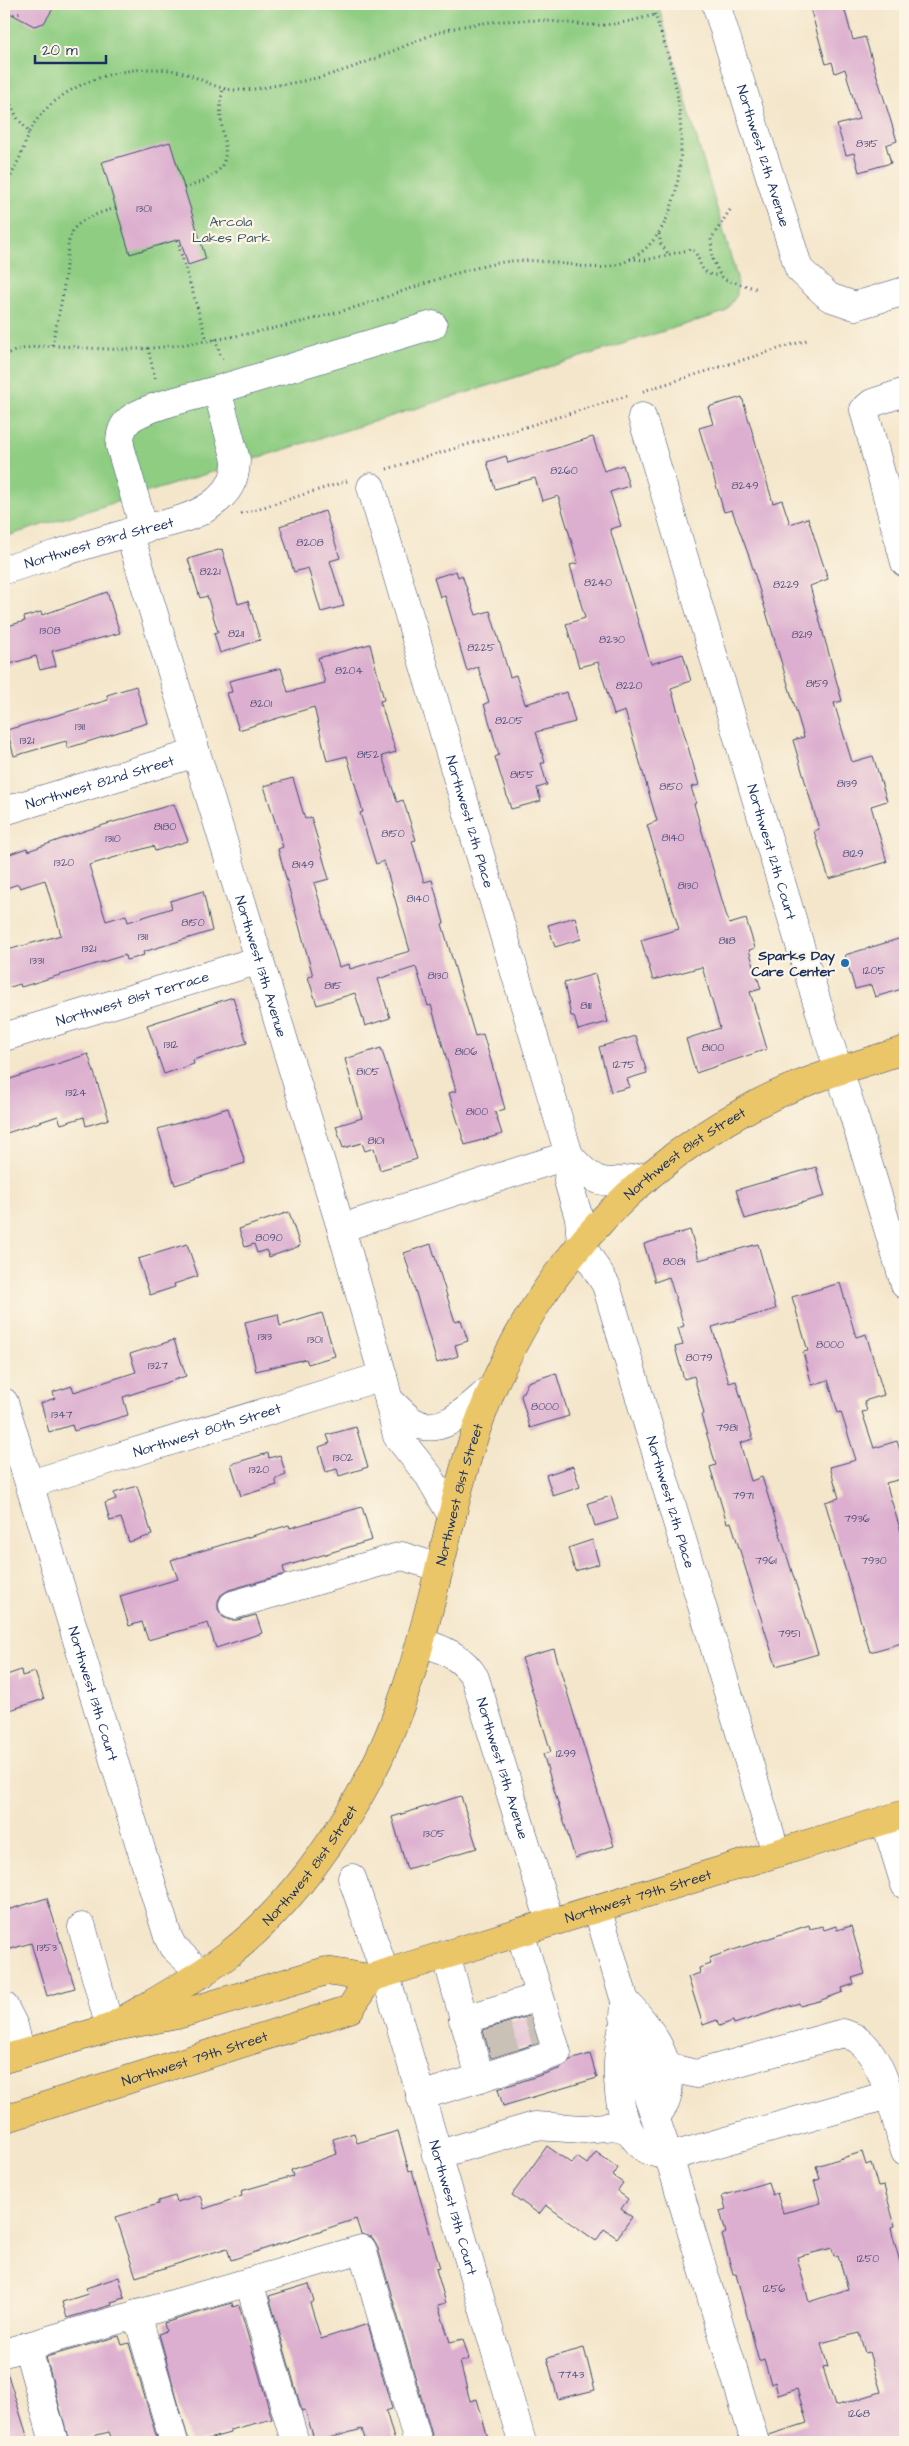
<svg xmlns="http://www.w3.org/2000/svg" width="909" height="2446" font-family="'Architects Daughter',sans-serif">
<style>
.green{fill:#8fcd82;stroke:#557e70}
.building{fill:#dcaecf;fill-rule:evenodd}
.lines{fill:none;stroke-linecap:round;stroke-linejoin:round}
.minor-tunnel{stroke:#c9c1b5;stroke-width:28;stroke-dasharray:28 14;stroke-linecap:butt}
.minor-casing{stroke:#3c4a6e;stroke-width:29}
.major-casing{stroke:#3c4a6e;stroke-width:29}
.path{stroke:#3c4a6e;stroke-width:3;stroke-dasharray:1 4;stroke-linecap:butt}
.minor{stroke:#fff;stroke-width:28}
.major{stroke:#ebc669;stroke-width:28}
.poi-dot{fill:#1f6fb2;stroke:#fcf5e5;stroke-width:2}
.labels{text-anchor:middle;stroke-width:4.5;stroke-linejoin:round;paint-order:stroke}
.number-label{font-size:11px;fill:#4b4f7a}
.street-label{font-size:14px;fill:#1b2f5e;stroke:#fcf5e5}
.park-label{font-size:14px;fill:#385667;stroke:#fcf5e5}
.poi-label{font-size:14px;font-weight:bold;fill:#1b2f5e;stroke:#fcf5e5;text-anchor:end}
</style>
<rect width="100%" height="100%" fill="#fcf5e5"/>
<filter id="ink" filterUnits="userSpaceOnUse"><feTurbulence type="fractalNoise" baseFrequency=".02" numOctaves="2"/><feDisplacementMap in="SourceGraphic" scale="10" xChannelSelector="R" yChannelSelector="G"/><feConvolveMatrix kernelMatrix="1 2 1 2 8 2 1 2 1" color-interpolation-filters="sRGB"/></filter>
<filter id="wash" filterUnits="userSpaceOnUse"><feTurbulence type="fractalNoise" baseFrequency=".0096" numOctaves="4" result="noise"/><feDisplacementMap in="SourceGraphic" scale="20" xChannelSelector="R" yChannelSelector="G"/><feGaussianBlur stdDeviation="1.12" result="paint"/><feColorMatrix in="noise" values="0 0 0 0 0 0 0 0 0 0 0 0 0 0 0 0 0 1.4 0 .05"/><feComposite in="paint" operator="in"/></filter>
<g filter="url(#wash)">
<rect width="100%" height="100%" fill="#f4e6cb"/>
<!-- green -->
<path class="green" d="M4 4H658L737 278V295L725 312 4 537Z"/>
<g id="blocks">
<!-- building -->
<g class="building">
<path d="M4 4H56L44 23 34 26 4 10Z"/>
<path d="M809 4H843L853 40 865 37 897 141 886 145 891 163 859 172 854 153 846 155 837 125 859 119 845 69 835 73 832 62 826 64Z"/>
<path d="M170 142 206 259 188 265 180 239 130 254 102 162Z"/>
<path d="M742 397 773 503 782 500 790 524 808 518 828 579 810 586 842 701 834 703 852 762 873 756 887 801 871 806 887 862 829 879 814 831 819 829 793 740 804 737 750 559 732 510 724 512 699 428 713 424 708 407Z"/>
<path d="M593 437 604 471 623 465 629 486 610 492 621 526 610 529 651 664 683 654 691 681 671 688 699 785 691 787 696 803 694 804 729 924 746 919 755 948 749 950 761 989 750 992 767 1049 696 1073 686 1039 720 1028 702 967 653 980 641 940 679 929 647 825 657 821 625 711 614 715 598 662 579 667 566 624 585 618 570 565 578 563 558 496 542 501 535 478 495 489 487 462 506 456 508 463Z"/>
<path d="M325 511 340 558 330 561 344 606 321 612 308 568 294 572 280 526Z"/>
<path d="M222 549 238 604 248 601 260 640 220 653 214 633 218 632 207 596 200 598 188 559Z"/>
<path d="M456 571 458 577 462 575 476 615 490 611 510 677 516 675 525 704 567 692 575 722 536 732 545 763H541L547 785 537 788 541 801 511 809 495 757 499 755 484 704 489 702 478 667 467 671 445 596 440 597 434 578Z"/>
<path d="M107 592 120 633 52 651 56 666 40 670 36 656 4 666V627L25 621 24 617 41 612 42 615Z"/>
<path d="M370 644 384 700 380 701 396 752 382 756 397 802 403 800 416 840 412 841 424 882 432 880 444 923 442 924 475 1036 483 1034 505 1109 495 1112 502 1134 465 1145 449 1093 456 1091 431 1005 428 1006 416 967 378 979 390 1018 365 1026 355 993 317 1005 308 977 313 976 278 849 283 847 264 786 293 778 305 819 311 817 329 879 314 883 339 967 349 964 350 969 410 951 384 861 376 864 360 813 363 812 347 756 327 761 314 707 239 730 227 693 232 692 229 681 281 668 288 692 325 683 318 658Z"/>
<path d="M136 686 147 723 68 748 66 741 14 756 7 730 108 700 107 695Z"/>
<path d="M174 804 188 841 155 851 153 846 89 865 106 921 126 915 128 922 172 908 170 901 203 891 212 931 143 952 144 955 135 958 126 960 125 955 21 987 20 984 4 989V951L61 935 45 880 20 888 18 884 4 889V856L27 848 28 851 87 830Z"/>
<path d="M575 917 581 939 555 947 548 925Z"/>
<path d="M905 937V988L875 997 871 985 855 989 845 955Z"/>
<path d="M595 974 608 1022 578 1030 574 1016H571L564 983Z"/>
<path d="M233 997 247 1043 193 1060 194 1064 164 1074 147 1025Z"/>
<path d="M636 1036 647 1073 627 1079 630 1087 611 1092 599 1047Z"/>
<path d="M381 1048 417 1159 380 1170 374 1148 365 1151 362 1143 343 1148 336 1126 362 1118 345 1059Z"/>
<path d="M88 1054 109 1119 86 1126 84 1117 61 1124 58 1116 4 1134V1081Z"/>
<path d="M228 1108 245 1163 175 1185 158 1129Z"/>
<path d="M816 1167 825 1196 745 1219 736 1190Z"/>
<path d="M289 1212 300 1246 269 1257 266 1250 257 1253 254 1244 245 1247 239 1229Z"/>
<path d="M690 1230 699 1260 758 1244 776 1309 712 1327 729 1383 736 1381 753 1439 740 1443 751 1481 762 1477 818 1654 776 1666 731 1522 727 1523 710 1467 716 1465 701 1415 704 1414 694 1376 684 1379 675 1347 683 1345 678 1328 684 1326 669 1277 655 1282 644 1244Z"/>
<path d="M187 1244 198 1276 174 1284 175 1287 150 1295 138 1259Z"/>
<path d="M431 1244 455 1322 461 1320 468 1341 455 1345 458 1356 437 1363 404 1253Z"/>
<path d="M840 1283 856 1337 866 1334 884 1395 864 1401 867 1411 862 1412 874 1448 897 1441 905 1467V1478L886 1483 902 1535 905 1534V1642L870 1652 825 1502 839 1498 830 1467 856 1460 841 1412 838 1413 828 1380 812 1385 803 1352 808 1351 792 1297Z"/>
<path d="M322 1313 335 1356 308 1364 306 1359 256 1371 245 1322 278 1314 280 1326Z"/>
<path d="M174 1340 186 1376 123 1397 128 1415 74 1431 72 1425 49 1432 41 1403 55 1398 53 1392 72 1386 74 1392 136 1372 130 1354Z"/>
<path d="M556 1373 569 1416 530 1428 521 1396 528 1382Z"/>
<path d="M356 1427 368 1467 339 1476 337 1469 326 1472 319 1447 330 1443 327 1435Z"/>
<path d="M268 1453 269 1458 280 1455 286 1475 275 1479 277 1485 241 1496 231 1464Z"/>
<path d="M573 1466 580 1487 553 1496 546 1475Z"/>
<path d="M137 1486 152 1535 129 1542 121 1518 110 1521 105 1503 116 1499 114 1493Z"/>
<path d="M611 1496 618 1519 595 1526 588 1503Z"/>
<path d="M362 1507 372 1540 283 1567 285 1574 229 1590 221 1595 218 1601V1609L223 1617 229 1620H237L256 1615 262 1633 216 1648 208 1623 148 1640 142 1622 129 1626 120 1596 178 1579 171 1560 289 1525 290 1528Z"/>
<path d="M592 1540 599 1564 575 1571 568 1548Z"/>
<path d="M554 1649 614 1846 575 1858 543 1754 551 1752 522 1658Z"/>
<path d="M21 1670 22 1676 35 1672 44 1699 4 1712V1676Z"/>
<path d="M461 1796 477 1848 407 1869 392 1817Z"/>
<path d="M47 1898 75 1988 47 1996 31 1943 4 1951V1911Z"/>
<path d="M809 1925 810 1929 822 1926 824 1930 836 1926 837 1930 851 1926 865 1974 852 1978 854 1984 842 1988 843 1992 819 2001 800 2006 799 2003 734 2024 733 2021 719 2026 717 2020 703 2025 688 1977 700 1973 699 1968 711 1964 709 1958Z"/>
<path d="M529 2016 538 2043 491 2058 483 2030Z"/>
<path d="M590 2054 597 2078 503 2106 498 2089 562 2068 570 2060Z"/>
<path d="M398 2131 409 2171 412 2170 440 2268 436 2269 446 2303 438 2305 450 2342 463 2339 469 2359 460 2362 470 2401 477 2399 489 2442H434L377 2245 372 2237 361 2234 356 2219 231 2260 227 2248 136 2277 116 2217 158 2204V2201L175 2196 177 2202 200 2195 204 2209 242 2196 241 2191 293 2176 291 2170 337 2154 333 2139 354 2133 357 2143Z"/>
<path d="M547 2146 572 2164 577 2157 587 2164 596 2152 618 2168 613 2176 623 2183 617 2191 628 2199 621 2209 632 2217 617 2238 604 2229 596 2241 546 2205 539 2214 512 2195Z"/>
<path d="M862 2152 866 2165 871 2163 878 2187 884 2186 895 2226 891 2227 893 2237 905 2280V2442H770L769 2435 807 2423 797 2389 778 2395 775 2382 771 2384 764 2359 759 2361 736 2274H733L722 2235 726 2233 720 2211 726 2209 722 2196 768 2182 772 2195 777 2193 783 2213 821 2203 814 2181 820 2179 816 2166ZM832 2248 834 2256 838 2255 848 2289 809 2302 797 2257ZM859 2333 865 2353 869 2352 881 2392 835 2406 823 2368 828 2367 821 2343Z"/>
<path d="M119 2277 125 2298 111 2302 112 2305 67 2318 62 2302 88 2294 86 2288Z"/>
<path d="M309 2284 314 2301 310 2303 321 2339 368 2324 392 2409 386 2411 395 2442H366L362 2429 315 2442 305 2410 302 2411 269 2296Z"/>
<path d="M232 2303 233 2307 239 2305 272 2419 230 2430V2433L197 2442H189L159 2334 166 2331 164 2323Z"/>
<path d="M119 2336 122 2345 129 2343 158 2442H113L109 2432 69 2442 46 2357Z"/>
<path d="M584 2348 595 2390 558 2399 547 2358Z"/>
<path d="M8 2375 29 2442H4V2376Z"/>
</g>
</g>
</g>
<g filter="url(#ink)">
<use href="#blocks" fill-opacity="0" stroke="#3c4a6e" stroke-width="1"/>
<g class="lines">
<!-- minor-tunnel -->
<path class="minor-tunnel" d="M488 2044 540 2028"/>
<defs>
<g id="minor">
<path id="s1" d="M716 4 799 269 829 297 855 306 905 291"/>
<path d="M217 390 433 325"/>
<path d="M905 392 872 403 864 410 905 563"/>
<path id="s2" d="M642 417 825 1029 852 1110 905 1285"/>
<path id="s3" d="M371 487 569 1155 568 1181 579 1218 581 1244 606 1285 776 1853"/>
<path id="s4" d="M129 532 341 1228 383 1376 397 1436 429 1476 452 1516"/>
<path id="s5" d="M4 570C45 558 87 544 128 533 155 525 189 521 211 505 228 493 236 480 236 460L217 390C196 396 142 407 128 421 121 428 120 436 120 446L144 529"/>
<path id="s6" d="M4 811 196 753"/>
<path id="s7" d="M4 1037 260 960"/>
<path d="M569 1155C598 1190 607 1183 648 1176"/>
<path d="M341 1228 569 1155"/>
<path d="M389 1400C397 1407 404 1415 412 1421 441 1440 471 1405 492 1388"/>
<path id="s8" d="M4 1402 168 1937 173 1947 202 1974"/>
<path id="s9" d="M30 1484 383 1376"/>
<path d="M233 1605 402 1556 440 1568"/>
<path id="s10" d="M421 1642C443 1649 463 1657 475 1678L550 1922"/>
<path d="M885 1820 905 1885"/>
<path id="s11" d="M352 1878 385 1973 522 2442"/>
<path d="M597 1908 625 2001 624 2017 638 2068 669 2157 755 2442"/>
<path d="M82 1927 110 2028"/>
<path d="M446 1954 480 2078 557 2053 520 1932"/>
<path d="M625 2001C648 2024 678 2065 666 2101 664 2106 659 2112 656 2117"/>
<path d="M4 2006 14 2026 21 2054"/>
<path d="M463 2020 539 1997"/>
<path d="M622 2031C615 2064 614 2125 644 2148 650 2153 662 2154 669 2157L888 2095"/>
<path d="M668 2067 696 2074 843 2033C848 2035 856 2037 860 2041 886 2063 895 2119 905 2152"/>
<path d="M420 2096 480 2078"/>
<path d="M436 2155 535 2126 584 2129 615 2126 628 2130"/>
<path d="M249 2282 295 2442"/>
<path d="M137 2314 174 2442"/>
<path d="M27 2346 54 2442"/>
<path d="M4 2353 362 2249 418 2442"/>
</g>
<g id="major">
<path id="s12" d="M110 2028C150 2004 192 1982 229 1954 281 1914 324 1856 357 1800 414 1703 432 1591 460 1484 503 1317 602 1186 755 1105 802 1080 854 1066 905 1050"/>
<path id="s13" d="M4 2059 110 2028 177 2015 326 1971 370 1978 905 1814"/>
<path id="s14" d="M4 2119 350 2009 370 1978"/>
</g>
</defs>
<!-- minor casing -->
<use href="#minor" class="minor-casing"/>
<!-- major casing -->
<use href="#major" class="major-casing"/>
<!-- path -->
<g class="path">
<path d="M4 17 21 12"/>
<path d="M4 91 18 119 29 132 21 155 4 190"/>
<path d="M29 132C54 84 124 62 176 71 193 74 206 84 222 88 239 93 261 88 278 85 310 81 340 73 369 61 401 49 430 32 464 26 491 21 519 19 547 21 566 22 585 26 603 25 621 24 638 19 655 15"/>
<path d="M184 188C255 167 210 140 223 89"/>
<path d="M730 210 711 239 712 258 720 275 726 280 758 289"/>
<path d="M659 234 661 244 669 255"/>
<path d="M177 240 207 340"/>
<path d="M630 259 646 260 692 249C703 259 697 277 720 275"/>
<path d="M215 339 223 362"/>
<path d="M52 345C56 324 62 304 64 284 71 233 60 224 116 208"/>
<path d="M148 348 156 382"/>
<path d="M4 355C39 340 71 348 108 349 134 350 160 348 186 344 236 337 286 327 335 313 388 299 439 275 493 264 515 259 536 260 558 263 576 265 594 270 612 266 685 249 687 145 676 88 671 59 660 32 652 4"/>
<path d="M643 391 807 340"/>
<path d="M387 469 627 396"/>
<path d="M241 514 347 481"/>
</g>
<!-- minor -->
<use href="#minor" class="minor"/>
<!-- major -->
<use href="#major" class="major"/>
</g>
</g>
<!-- markers -->
<circle class="poi-dot" cx="845" cy="963" r="5"/>
<g class="labels">
<!-- number labels -->
<g class="number-label">
<text x="867" y="147">8315</text>
<text x="144" y="212">1301</text>
<text x="564" y="474">8260</text>
<text x="745" y="489">8249</text>
<text x="310" y="546">8208</text>
<text x="210" y="575">8221</text>
<text x="598" y="586">8240</text>
<text x="786" y="588">8229</text>
<text x="50" y="634">1308</text>
<text x="236" y="637">8211</text>
<text x="802" y="638">8219</text>
<text x="612" y="643">8230</text>
<text x="481" y="651">8225</text>
<text x="349" y="674">8204</text>
<text x="817" y="687">8159</text>
<text x="629" y="689">8220</text>
<text x="261" y="707">8201</text>
<text x="509" y="724">8205</text>
<text x="80" y="730">1311</text>
<text x="27" y="744">1321</text>
<text x="368" y="758">8152</text>
<text x="522" y="778">8155</text>
<text x="847" y="787">8139</text>
<text x="671" y="790">8150</text>
<text x="165" y="830">8180</text>
<text x="393" y="837">8150</text>
<text x="673" y="841">8140</text>
<text x="113" y="842">1310</text>
<text x="853" y="857">8129</text>
<text x="64" y="866">1320</text>
<text x="303" y="868">8149</text>
<text x="688" y="889">8130</text>
<text x="418" y="902">8140</text>
<text x="193" y="926">8150</text>
<text x="143" y="940">1311</text>
<text x="727" y="944">8118</text>
<text x="89" y="952">1321</text>
<text x="37" y="964">1331</text>
<text x="874" y="974">1205</text>
<text x="438" y="979">8130</text>
<text x="333" y="989">8115</text>
<text x="586" y="1009">8111</text>
<text x="171" y="1048">1312</text>
<text x="713" y="1051">8100</text>
<text x="466" y="1055">8106</text>
<text x="624" y="1068">1275</text>
<text x="368" y="1075">8105</text>
<text x="76" y="1096">1324</text>
<text x="477" y="1115">8100</text>
<text x="376" y="1144">8101</text>
<text x="269" y="1241">8090</text>
<text x="674" y="1265">8081</text>
<text x="265" y="1340">1313</text>
<text x="315" y="1343">1301</text>
<text x="830" y="1348">8000</text>
<text x="699" y="1361">8079</text>
<text x="158" y="1369">1327</text>
<text x="545" y="1410">8000</text>
<text x="62" y="1418">1347</text>
<text x="727" y="1431">7981</text>
<text x="343" y="1461">1302</text>
<text x="259" y="1473">1320</text>
<text x="743" y="1499">7971</text>
<text x="857" y="1522">7936</text>
<text x="766" y="1564">7961</text>
<text x="874" y="1564">7930</text>
<text x="789" y="1637">7951</text>
<text x="566" y="1757">1299</text>
<text x="434" y="1837">1305</text>
<text x="47" y="1951">1353</text>
<text x="868" y="2262">1250</text>
<text x="774" y="2292">1256</text>
<text x="571" y="2378">7743</text>
<text x="859" y="2417">1268</text>
</g>
<!-- street labels -->
<g class="street-label">
<text dy="5" stroke="none"><textPath href="#s1" startOffset="159">Northwest 12th Avenue</textPath></text>
<text dy="5" stroke="none"><textPath href="#s5" startOffset="99">Northwest 83rd Street</textPath></text>
<text dy="5" stroke="none"><textPath href="#s6" startOffset="100">Northwest 82nd Street</textPath></text>
<text dy="5" stroke="none"><textPath href="#s3" startOffset="349">Northwest 12th Place</textPath></text>
<text dy="5" stroke="none"><textPath href="#s2" startOffset="454">Northwest 12th Court</textPath></text>
<text dy="5" stroke="none"><textPath href="#s4" startOffset="454">Northwest 13th Avenue</textPath></text>
<text dy="5" stroke="none"><textPath href="#s7" startOffset="134">Northwest 81st Terrace</textPath></text>
<text dy="5" stroke="none"><textPath href="#s12" startOffset="1085">Northwest 81st Street</textPath></text>
<text dy="5" stroke="none"><textPath href="#s9" startOffset="185">Northwest 80th Street</textPath></text>
<text dy="5" stroke="none"><textPath href="#s12" startOffset="665">Northwest 81st Street</textPath></text>
<text dy="5" stroke="none"><textPath href="#s3" startOffset="1062">Northwest 12th Place</textPath></text>
<text dy="5" stroke="none"><textPath href="#s8" startOffset="305">Northwest 13th Court</textPath></text>
<text dy="5" stroke="none"><textPath href="#s10" startOffset="161">Northwest 13th Avenue</textPath></text>
<text dy="5" stroke="none"><textPath href="#s12" startOffset="261">Northwest 81st Street</textPath></text>
<text dy="5" stroke="none"><textPath href="#s13" startOffset="659">Northwest 79th Street</textPath></text>
<text dy="5" stroke="none"><textPath href="#s14" startOffset="200">Northwest 79th Street</textPath></text>
<text dy="5" stroke="none"><textPath href="#s11" startOffset="345">Northwest 13th Court</textPath></text>
</g>
<!-- park labels -->
<g class="park-label">
<text x="231" y="226">Arcola<tspan x="231" dy="16">Lakes Park</tspan></text>
</g>
<!-- poi labels -->
<g class="poi-label">
<text x="835" y="960">Sparks Day<tspan x="835" dy="16">Care Center</tspan></text>
</g>
</g>
<!-- margin -->
<rect width="909" height="2446" fill="none" stroke="#fcf5e5" stroke-width="20"/>
<!-- scale -->
<path d="M35 55v8h71v-8" fill="none" stroke="#1b2f5e" stroke-width="2.5"/>
<text x="42" y="55" font-size="15" fill="#1b2f5e" stroke="#fcf5e5" stroke-width="4" paint-order="stroke">20 m</text>
</svg>
